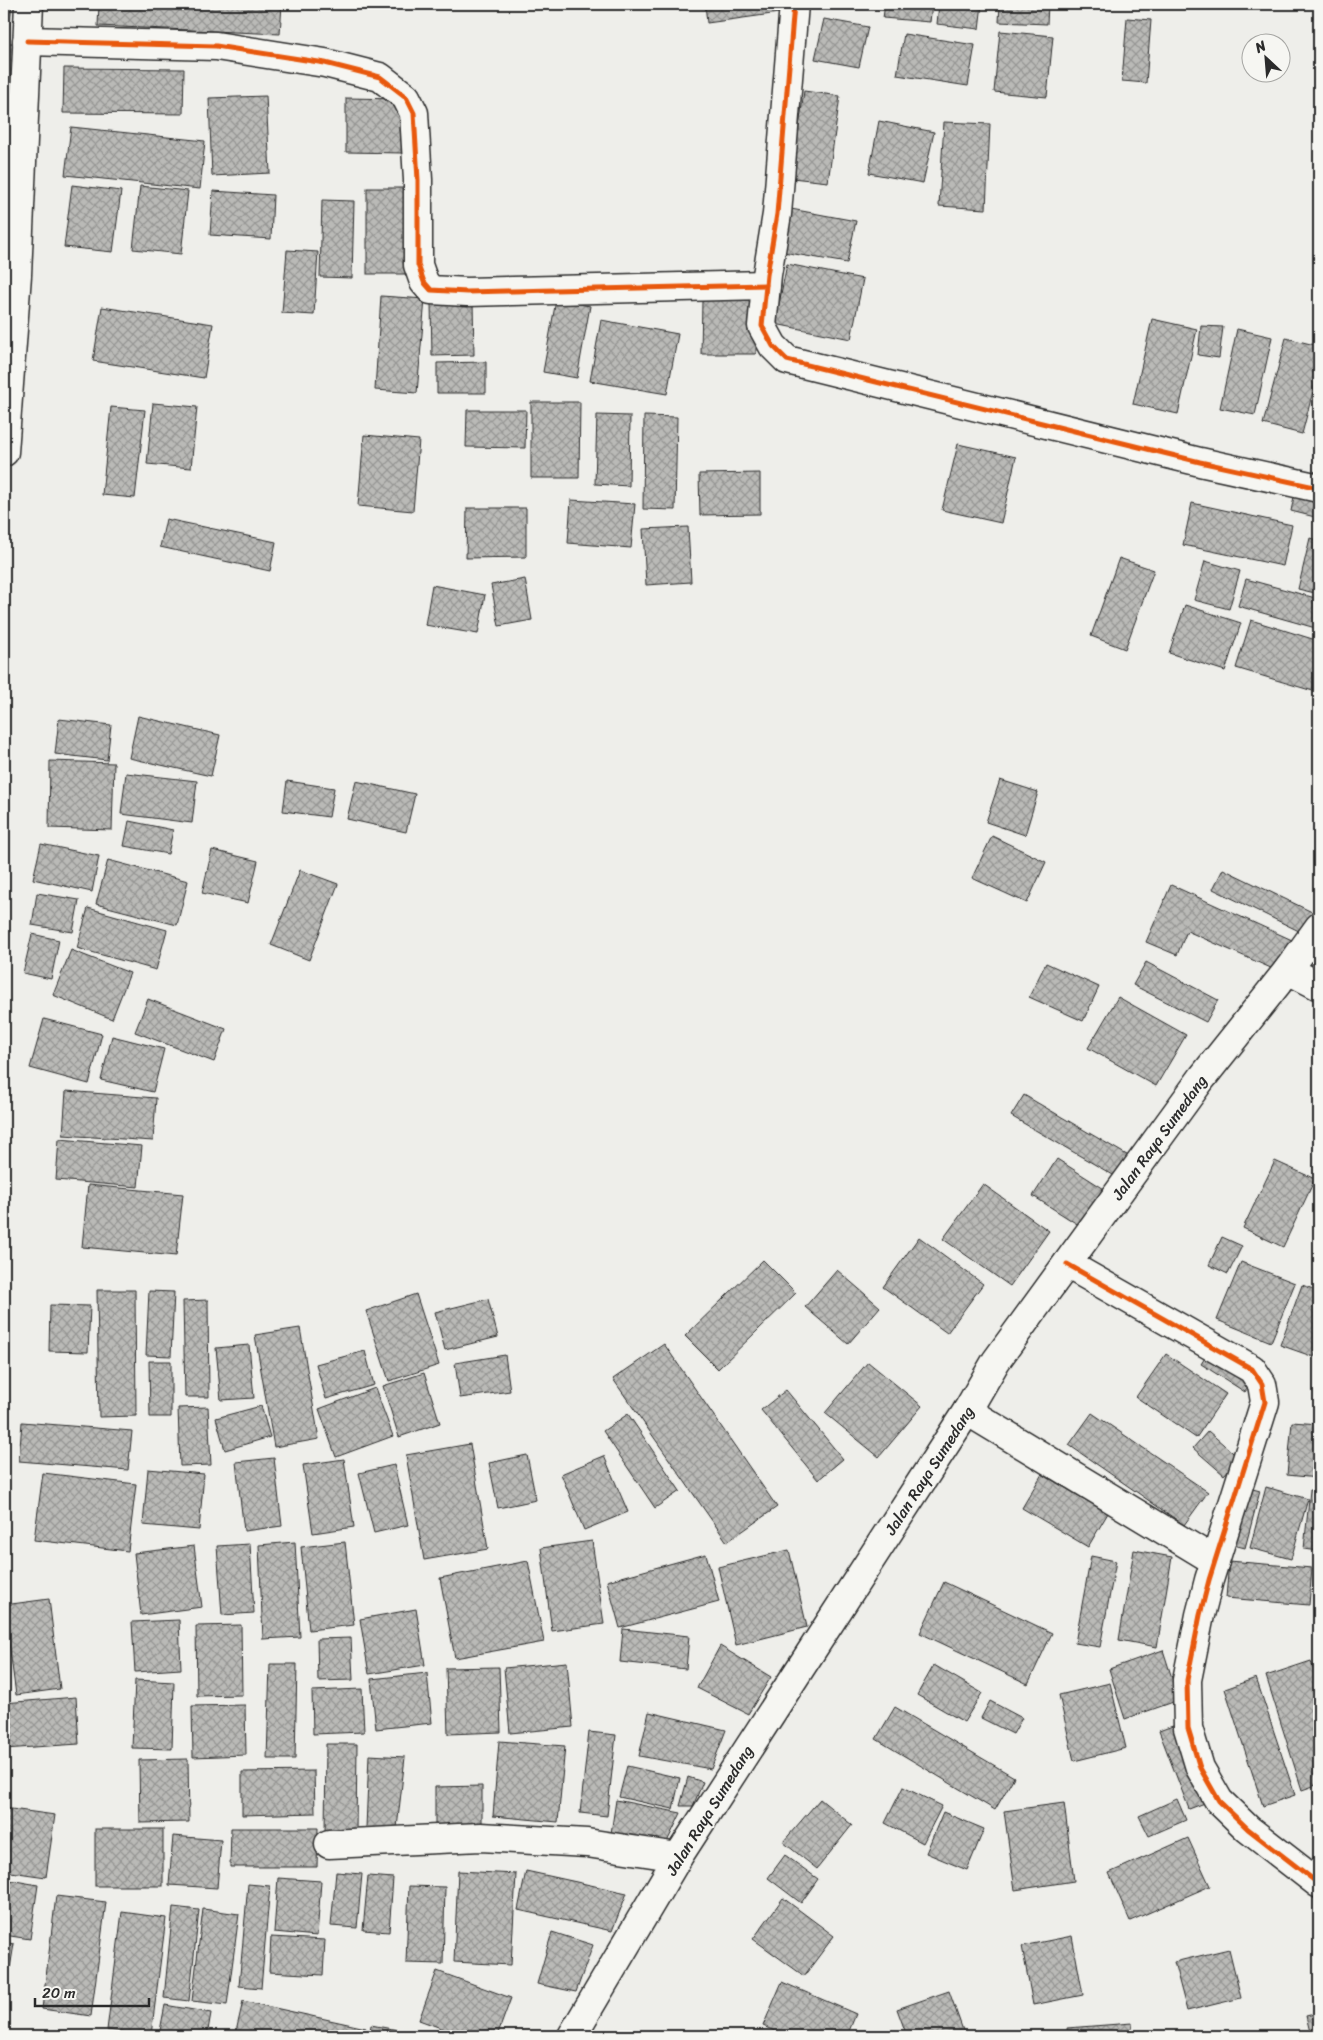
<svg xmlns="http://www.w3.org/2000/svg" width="1323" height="2040" font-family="Sriracha,sans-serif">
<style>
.building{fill:url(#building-cross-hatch);stroke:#2b2b2b}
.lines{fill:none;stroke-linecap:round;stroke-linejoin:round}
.minor-casing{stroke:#2b2b2b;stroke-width:31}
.highway-casing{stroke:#2b2b2b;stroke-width:31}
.minor{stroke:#f6f6f2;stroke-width:28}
.highway{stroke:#f6f6f2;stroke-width:28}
.cycleway-casing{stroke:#f6f6f2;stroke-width:8}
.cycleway{stroke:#e8590c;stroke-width:5}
.labels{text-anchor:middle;stroke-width:4;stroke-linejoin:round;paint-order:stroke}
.street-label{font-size:16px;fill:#2b2b2b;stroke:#f6f6f2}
</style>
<defs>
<pattern id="building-cross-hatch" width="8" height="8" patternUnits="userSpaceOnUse" patternTransform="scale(1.25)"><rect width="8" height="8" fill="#babab7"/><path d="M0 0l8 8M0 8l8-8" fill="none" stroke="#979795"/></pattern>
</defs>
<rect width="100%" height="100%" fill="#eeeeea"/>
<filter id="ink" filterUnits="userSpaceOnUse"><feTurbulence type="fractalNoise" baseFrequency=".02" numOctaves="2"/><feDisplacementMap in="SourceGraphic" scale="10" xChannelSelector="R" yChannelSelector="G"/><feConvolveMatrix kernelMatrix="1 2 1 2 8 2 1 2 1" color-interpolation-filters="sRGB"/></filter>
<g filter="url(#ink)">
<!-- building -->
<g class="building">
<path d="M4 4H12L8 34 4 33Z"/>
<path d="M99 4H282L280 34 98 26Z"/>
<path d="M705 4H778L779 13 707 23Z"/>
<path d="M885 4H932L930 22 883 18Z"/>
<path d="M939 4H982L979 29 937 24Z"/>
<path d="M1000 4H1048L1047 24 999 22Z"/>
<path d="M1127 18 1151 20 1146 83 1122 81Z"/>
<path d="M824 19 868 27 859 67 815 59Z"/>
<path d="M1000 31 1053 36 1047 97 994 92Z"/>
<path d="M904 34 975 45 968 86 897 75Z"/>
<rect x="4" y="43" width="9" height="48"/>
<path d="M64 68 184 69 183 114 63 113Z"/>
<path d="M804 91 840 96 828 182 792 178Z"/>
<path d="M266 96 270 173 212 176 209 98Z"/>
<path d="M346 98 403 99V153L346 152Z"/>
<path d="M879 121 934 132 923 183 869 173Z"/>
<path d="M944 122 990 124 986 209 939 206Z"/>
<path d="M71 127 205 141 200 189 65 175Z"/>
<path d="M72 185 121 191 113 252 64 247Z"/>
<path d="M140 186 188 191 181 254 133 249Z"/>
<rect x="367" y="188" width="43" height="86"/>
<path d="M213 191 273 195 271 239 210 235Z"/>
<path d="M322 200 354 201 352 278 320 277Z"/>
<path d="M791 209 856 221 847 263 783 252Z"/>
<path d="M1319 238V250L1315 248Z"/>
<path d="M287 250 318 252 314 315 282 313Z"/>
<path d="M787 264 863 279 851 339 775 324Z"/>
<path d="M381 296 425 299 417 393 375 390Z"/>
<path d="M556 300 590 306 577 378 543 372Z"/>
<path d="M702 300H756V354H701Z"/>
<path d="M473 302 474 355 432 356 431 303Z"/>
<path d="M102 307 213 324 204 378 93 361Z"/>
<path d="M1152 319 1197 329 1178 414 1133 404Z"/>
<path d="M601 320 678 334 667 394 590 381Z"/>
<path d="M1201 326 1223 327 1219 358 1198 355Z"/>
<path d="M1237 329 1272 337 1255 415 1220 408Z"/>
<path d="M1286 338 1319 346V368L1302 434 1263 424Z"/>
<path d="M486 362V393H437V363Z"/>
<path d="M531 402H580L579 478H531Z"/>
<path d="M153 403 197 407 191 468 147 464Z"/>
<path d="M111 407 145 410 135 498 102 495Z"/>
<path d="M467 410H526L525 448 466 447Z"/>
<path d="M597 415 630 416 629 486 595 484Z"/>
<path d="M644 416 677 417 675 510 643 509Z"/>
<path d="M364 435 419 440 413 511 358 506Z"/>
<path d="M958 444 1016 457 1001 523 942 510Z"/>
<path d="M760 473V514L700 515 699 474Z"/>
<path d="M1296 487 1319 493V518L1291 511Z"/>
<path d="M571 500 635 504 631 548 568 543Z"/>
<path d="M1192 503 1292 525 1283 566 1183 545Z"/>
<path d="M467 508H526V557L466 558Z"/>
<path d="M166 519 276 542 270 571 160 547Z"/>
<path d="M688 527 691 582 646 585 643 529Z"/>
<path d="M1310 538 1319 541V594L1298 589Z"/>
<path d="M1119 558 1154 570 1125 649 1091 636Z"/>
<path d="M1205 561 1240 571 1229 609 1194 600Z"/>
<path d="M525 579 532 620 499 626 491 585Z"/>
<path d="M1246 579 1319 599V629L1238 606Z"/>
<path d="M432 585 485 595 478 634 425 625Z"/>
<path d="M1185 605 1241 623 1225 671 1169 653Z"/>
<path d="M1251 620 1319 641V671L1313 691 1236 668Z"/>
<path d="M138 716 220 735 211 776 129 758Z"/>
<path d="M59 719 111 725 107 760 55 754Z"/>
<path d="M50 761 114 763 112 830 49 828Z"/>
<path d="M126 773 197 781 192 823 121 814Z"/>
<path d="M1000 780 1038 792 1025 835 986 822Z"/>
<path d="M287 781 334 788 329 817 283 811Z"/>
<path d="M356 781 415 794 406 832 347 819Z"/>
<path d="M129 821 173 830 168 854 124 846Z"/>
<path d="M992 836 1046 862 1027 903 972 878Z"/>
<path d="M41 844 99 856 92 892 33 879Z"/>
<path d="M212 850 258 861 248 903 202 893Z"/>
<path d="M108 860 188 881 177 925 96 904Z"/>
<path d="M1223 869 1314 913 1303 933 1213 889Z"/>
<path d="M300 870 338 884 309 960 271 945Z"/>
<path d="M1171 885 1303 945 1289 976 1187 931 1177 955 1146 942Z"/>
<path d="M37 893 79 900 73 932 32 925Z"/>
<path d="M88 908 167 930 156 970 77 948Z"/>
<path d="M32 934 59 940 51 979 23 973Z"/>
<path d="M71 950 130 973 112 1019 53 995Z"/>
<path d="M1146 962 1218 1000 1206 1022 1133 985Z"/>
<path d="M1046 963 1099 987 1083 1021 1029 997Z"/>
<path d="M1118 997 1186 1035 1156 1086 1088 1048Z"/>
<path d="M148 999 226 1029 214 1062 135 1032Z"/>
<path d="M44 1019 102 1034 89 1084 30 1068Z"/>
<path d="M112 1036 164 1049 153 1092 101 1080Z"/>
<path d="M66 1091 156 1098 153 1141 63 1135Z"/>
<path d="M1024 1095 1132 1158 1120 1179 1011 1116Z"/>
<path d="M59 1139 142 1146 138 1187 56 1180Z"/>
<path d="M1057 1159 1120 1199 1096 1236 1033 1196Z"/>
<path d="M1275 1161 1315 1179 1283 1247 1243 1228Z"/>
<path d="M983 1184 1049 1231 1010 1286 943 1239Z"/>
<path d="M88 1185 183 1194 176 1256 82 1247Z"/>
<path d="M919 1237 983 1284 947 1333 883 1287Z"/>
<path d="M1222 1237 1242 1246 1228 1274 1209 1265Z"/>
<path d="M763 1260 796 1293 718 1369 685 1336Z"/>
<path d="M1241 1262 1295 1283 1271 1342 1217 1320Z"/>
<path d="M837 1270 880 1307 848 1344 805 1307Z"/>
<path d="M1302 1285 1319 1291V1341L1314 1357 1280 1345Z"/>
<path d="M97 1290H135L136 1416 99 1417Z"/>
<path d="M149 1291 174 1292 171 1356 146 1355Z"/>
<path d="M416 1294 439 1365 389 1381 366 1311Z"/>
<path d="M488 1299 498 1337 445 1350 435 1312Z"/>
<path d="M208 1300 209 1397H185L183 1301Z"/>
<path d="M50 1305 90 1306 88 1352 49 1351Z"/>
<path d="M300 1328 319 1439 274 1447 255 1335Z"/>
<path d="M664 1344 777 1507 727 1542 613 1379Z"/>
<path d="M249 1345 254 1398 221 1400 216 1348Z"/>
<path d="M1210 1350 1254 1378 1245 1392 1201 1364Z"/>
<path d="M365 1351 374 1385 326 1399 316 1364Z"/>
<path d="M1166 1354 1226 1394 1196 1438 1136 1397Z"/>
<path d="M505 1355 510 1391 460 1398 455 1363Z"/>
<path d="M149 1361H171V1417H150Z"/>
<path d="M868 1362 922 1406 879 1457 825 1413Z"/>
<path d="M424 1373 440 1423 399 1437 383 1386Z"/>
<path d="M375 1388 393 1436 336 1457 319 1409Z"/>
<path d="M786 1390 843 1459 818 1480 761 1410Z"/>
<path d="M261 1406 270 1437 225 1450 216 1418Z"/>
<path d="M208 1407 211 1465 180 1466 178 1408Z"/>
<path d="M1092 1413 1208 1492 1184 1525 1069 1445Z"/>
<path d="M628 1414 680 1491 655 1508 603 1431Z"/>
<path d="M22 1422 132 1431 128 1470 19 1461Z"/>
<path d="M1292 1422 1319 1424 1318 1478 1287 1475Z"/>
<path d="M1208 1431 1239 1458 1224 1475 1193 1448Z"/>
<path d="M470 1444 488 1549 424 1560 406 1455Z"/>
<path d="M527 1455 536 1500 498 1508 489 1463Z"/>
<path d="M604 1456 628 1512 584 1530 561 1474Z"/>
<path d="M274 1458 282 1526 244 1531 236 1462Z"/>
<path d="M344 1459 354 1527 313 1533 303 1465Z"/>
<path d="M394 1465 408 1525 374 1533 359 1473Z"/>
<path d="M148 1469 204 1474 199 1530 143 1525Z"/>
<path d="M43 1473 136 1484 128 1551 34 1540Z"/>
<path d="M1042 1474 1108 1513 1088 1547 1022 1508Z"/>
<path d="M1242 1486 1260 1491 1245 1548 1226 1543Z"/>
<path d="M1266 1487 1308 1499 1291 1559 1250 1548Z"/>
<path d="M1310 1490 1319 1491V1551L1304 1549Z"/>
<path d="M592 1541 604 1624 552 1631 541 1548Z"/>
<path d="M295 1542 300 1637 263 1639 259 1545Z"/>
<path d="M345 1542 354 1625 309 1630 301 1547Z"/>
<path d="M250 1544 254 1613 222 1615 217 1546Z"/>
<path d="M194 1546 202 1607 141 1615 134 1553Z"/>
<path d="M789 1550 807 1627 736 1645 718 1567Z"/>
<path d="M1134 1550 1172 1557 1157 1647 1119 1640Z"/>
<path d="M706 1554 719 1602 620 1628 607 1581Z"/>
<path d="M1091 1556 1116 1561 1100 1647 1075 1643Z"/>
<path d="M528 1561 544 1642 455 1658 440 1578Z"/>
<path d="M1229 1561 1312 1568 1309 1605 1226 1598Z"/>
<path d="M1317 1563H1319V1599H1318Z"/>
<path d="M944 1582 1052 1633 1028 1684 920 1633Z"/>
<path d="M49 1599 60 1689 16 1695 4 1605Z"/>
<path d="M416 1609 425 1665 369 1674 360 1619Z"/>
<path d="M179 1620 181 1669 135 1672 132 1622Z"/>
<path d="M241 1625 242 1695 197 1696 196 1626Z"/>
<path d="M623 1629 689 1636 686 1669 620 1662Z"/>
<path d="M351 1638 353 1680 318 1681 317 1639Z"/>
<path d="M720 1646 771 1677 748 1714 697 1688Z"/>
<path d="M1163 1650 1179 1700 1125 1719 1109 1669Z"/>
<path d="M1311 1661 1319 1686V1784L1302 1790 1266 1676Z"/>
<path d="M567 1662 573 1727 510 1733 504 1668Z"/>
<path d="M270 1664H297L295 1759H267Z"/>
<path d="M934 1665 982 1693 964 1722 917 1695Z"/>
<path d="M499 1667 501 1732 448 1734 446 1668Z"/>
<path d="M427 1673 432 1723 376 1729 371 1679Z"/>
<path d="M1256 1678 1295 1795 1263 1806 1225 1689Z"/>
<path d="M135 1680 174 1682 172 1749 132 1748Z"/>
<path d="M1110 1683 1126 1748 1074 1761 1059 1695Z"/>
<path d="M362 1689 364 1732 313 1734 312 1691Z"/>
<path d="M76 1697 79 1744 4 1749V1703Z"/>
<path d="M990 1701 1022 1718 1013 1734 981 1718Z"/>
<path d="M245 1705 246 1755 193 1757 192 1706Z"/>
<path d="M895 1707 1014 1777 995 1810 876 1739Z"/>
<path d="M649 1712 726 1730 711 1769 639 1756Z"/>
<path d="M1181 1723 1210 1801 1189 1809 1159 1731Z"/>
<path d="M589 1732 616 1735 607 1816 580 1813Z"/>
<path d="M499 1741 565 1746 558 1822 493 1816Z"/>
<path d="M326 1744H357L356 1831 325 1835Z"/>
<path d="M369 1755 405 1757 397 1828H366Z"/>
<path d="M188 1759 189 1822 140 1823 139 1760Z"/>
<path d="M627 1766 680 1778 673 1809 619 1797Z"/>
<path d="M314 1771 315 1813 242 1815V1772Z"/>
<path d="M688 1777 703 1782 693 1806H680Z"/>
<path d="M482 1786V1823L435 1828V1787Z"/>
<path d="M903 1787 942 1806 923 1843 885 1823Z"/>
<path d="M820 1799 852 1825 817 1869 783 1842Z"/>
<path d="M1177 1799 1186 1820 1149 1836 1139 1816Z"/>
<path d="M616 1800 681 1813 664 1848 610 1840Z"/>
<path d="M1064 1803 1074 1881 1015 1890 1004 1811Z"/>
<path d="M4 1808 55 1815 46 1877 4 1871Z"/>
<path d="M943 1812 984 1829 967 1870 926 1853Z"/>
<path d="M231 1828H318L317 1867H230Z"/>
<rect x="95" y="1829" width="68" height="57"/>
<path d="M173 1836 221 1840 217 1888 169 1885Z"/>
<path d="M1188 1838 1210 1886 1130 1921 1109 1873Z"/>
<path d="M785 1855 818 1879 801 1903 768 1878Z"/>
<path d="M458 1871 516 1874 511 1965 454 1962Z"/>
<path d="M526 1871 627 1893 612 1931 518 1910Z"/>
<path d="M336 1872 362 1874 357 1928 331 1926Z"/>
<path d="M368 1876 393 1878 389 1932 363 1930Z"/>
<path d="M278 1878 321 1881 317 1936 274 1932Z"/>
<path d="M4 1879 38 1885 30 1939 4 1935Z"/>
<path d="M248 1884 270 1886 261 1988 239 1986Z"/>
<path d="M409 1886 445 1887 443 1964 406 1963Z"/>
<path d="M56 1896 106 1902 91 2016 42 2009Z"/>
<path d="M783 1898 834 1936 804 1976 753 1939Z"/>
<path d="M173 1907 199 1910 189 2001 164 1998Z"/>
<path d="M203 1909 239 1914 227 2005 192 2001Z"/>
<path d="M122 1912 166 1918 151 2035 107 2030Z"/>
<path d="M552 1932 593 1945 576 1992 537 1984Z"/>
<path d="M1072 1936 1083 1995 1033 2005 1022 1946Z"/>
<path d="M271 1937 325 1940 323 1975 269 1972Z"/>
<path d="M4 1942 14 1944 4 2005Z"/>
<path d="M1229 1949 1241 1998 1187 2011 1174 1962Z"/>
<path d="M437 1971 511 1998 497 2036H463L419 2020Z"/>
<path d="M782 1982 856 2014 847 2036H786L763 2026Z"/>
<path d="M949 1991 965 2036H907L897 2009Z"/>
<path d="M243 2001 366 2028 364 2036H235Z"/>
<path d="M165 2005 211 2013 207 2036H159Z"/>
<path d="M1319 2013V2036H1311L1306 2016Z"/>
<path d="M1132 2023 1133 2036H1068L1067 2028Z"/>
<path d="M371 2025 408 2032V2036H369Z"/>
</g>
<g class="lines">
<defs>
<g id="minor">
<path d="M794 4 777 214 767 275 762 326 773 346 787 360 1200 462 1319 488"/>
<path d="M27 41 216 46 325 63 380 77 406 97 414 113 418 180V265L424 282 431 290 467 292 766 285"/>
<path d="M4 452 17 275 29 4"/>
<path d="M1288 970 1319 986"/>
<path d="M1067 1264 1252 1369 1262 1384 1265 1402 1209 1580 1200 1615 1187 1680 1188 1728 1200 1768 1219 1801 1248 1829 1319 1884"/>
<path d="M967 1411 1215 1561"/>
<path d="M329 1844 481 1837 587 1843 678 1857"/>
</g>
<path id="highway" d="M572 2036 678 1857 967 1411 996 1361 1202 1078 1288 970 1319 927"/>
</defs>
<!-- minor casing -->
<use href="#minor" class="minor-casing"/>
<!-- highway casing -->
<use href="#highway" class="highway-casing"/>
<!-- minor -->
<use href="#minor" class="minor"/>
<!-- highway -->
<use href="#highway" class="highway"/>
<defs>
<g id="cycleway">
<path d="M794 4 777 214 767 275 762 326 773 346 787 360 1200 462 1319 488"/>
<path d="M27 41 216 46 325 63 380 77 406 97 414 113 418 180V265L424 282 431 290 467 292 766 285"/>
<path d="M1067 1264 1252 1369 1262 1384 1265 1402 1209 1580 1200 1615 1187 1680 1188 1728 1200 1768 1219 1801 1248 1829 1319 1884"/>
</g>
</defs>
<!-- cycleway casing -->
<use href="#cycleway" class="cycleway-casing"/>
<!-- cycleway -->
<use href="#cycleway" class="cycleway"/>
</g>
</g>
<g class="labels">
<!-- street labels -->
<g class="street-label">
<text transform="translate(1159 1137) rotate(-54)" y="6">Jalan Raya Sumedang</text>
<text transform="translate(929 1470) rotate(-57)" y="6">Jalan Raya Sumedang</text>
<text transform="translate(709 1810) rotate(-58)" y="6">Jalan Raya Sumedang</text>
</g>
</g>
<!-- margin -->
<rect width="1323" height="2040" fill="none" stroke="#f6f6f2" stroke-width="20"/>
<rect x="10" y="10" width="1303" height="2020" fill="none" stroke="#2b2b2b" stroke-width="2" filter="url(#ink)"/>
<!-- north arrow -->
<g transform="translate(1266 58) rotate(334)"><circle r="24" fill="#f6f6f2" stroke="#a5a5a2"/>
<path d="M0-4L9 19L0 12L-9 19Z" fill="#2b2b2b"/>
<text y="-8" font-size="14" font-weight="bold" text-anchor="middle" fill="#2b2b2b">N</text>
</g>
<!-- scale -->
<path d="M35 1998v8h114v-8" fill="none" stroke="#2b2b2b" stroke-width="2.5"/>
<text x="42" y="1998" font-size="15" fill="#2b2b2b" stroke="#f6f6f2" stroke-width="4" paint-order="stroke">20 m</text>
</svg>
